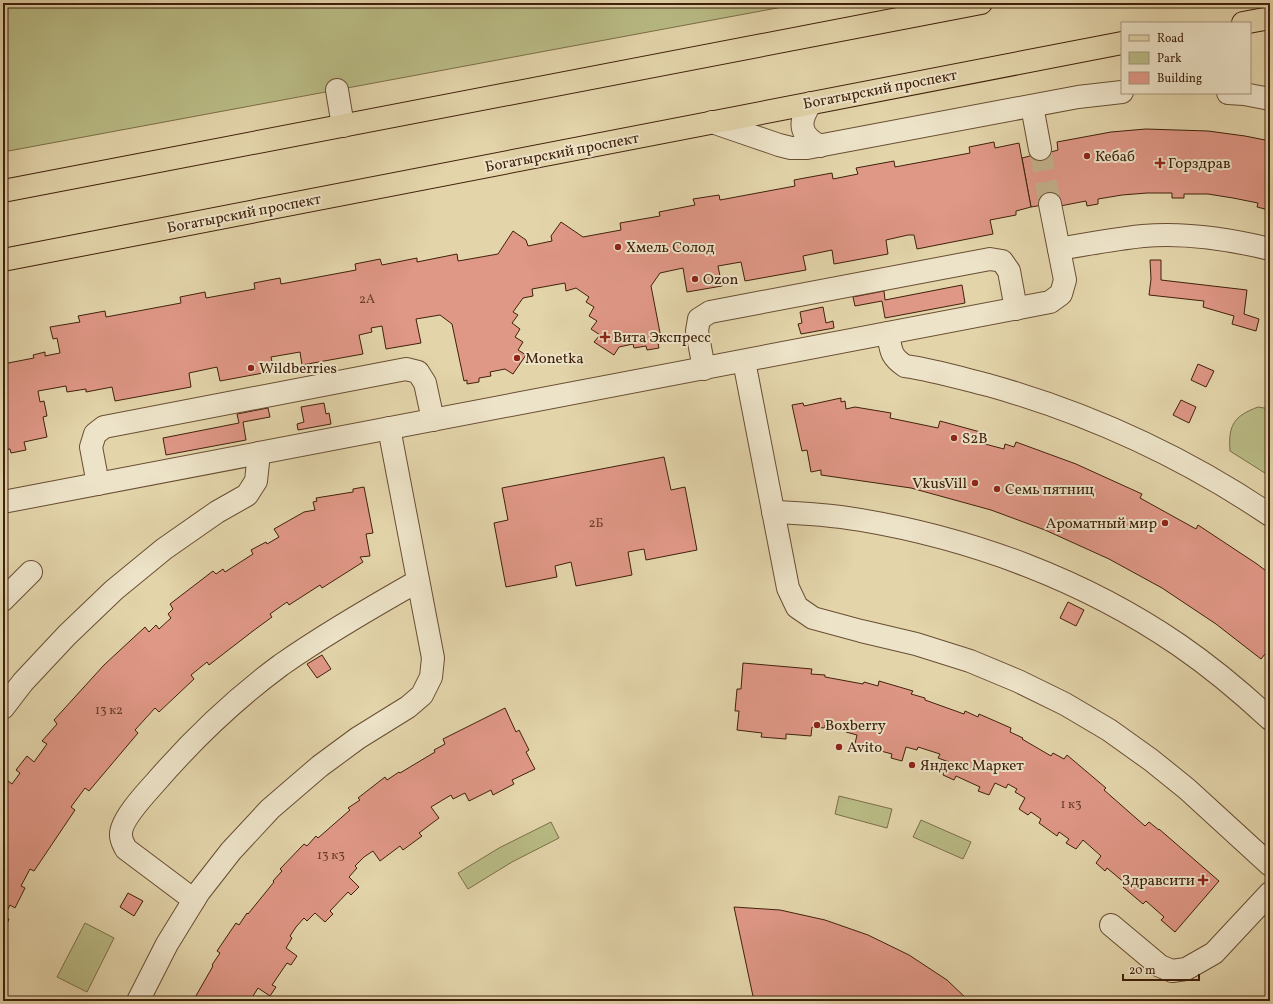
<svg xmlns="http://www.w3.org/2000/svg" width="1273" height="1004" font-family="Vollkorn,serif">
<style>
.green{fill:#b9bb85;stroke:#7c6e48}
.building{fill:#df9786;stroke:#40210b}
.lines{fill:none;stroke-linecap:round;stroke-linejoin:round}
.minor-tunnel{stroke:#c2b08a;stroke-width:22;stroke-dasharray:22 11;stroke-linecap:butt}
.minor-casing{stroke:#694e33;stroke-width:24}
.major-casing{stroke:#40210b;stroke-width:24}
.minor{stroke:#ede3c8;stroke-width:22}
.major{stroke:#e3d4aa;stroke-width:22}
.poi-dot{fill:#8f2418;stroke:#ede3c8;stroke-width:1.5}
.labels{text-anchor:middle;stroke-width:4;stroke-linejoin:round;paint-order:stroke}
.number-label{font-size:13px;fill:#683e2a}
.street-label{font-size:15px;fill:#40210b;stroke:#ede3c8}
.poi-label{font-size:15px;fill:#40210b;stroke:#ede3c8;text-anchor:start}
</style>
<rect width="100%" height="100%" fill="#e3d4aa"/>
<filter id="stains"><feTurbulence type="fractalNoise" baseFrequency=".005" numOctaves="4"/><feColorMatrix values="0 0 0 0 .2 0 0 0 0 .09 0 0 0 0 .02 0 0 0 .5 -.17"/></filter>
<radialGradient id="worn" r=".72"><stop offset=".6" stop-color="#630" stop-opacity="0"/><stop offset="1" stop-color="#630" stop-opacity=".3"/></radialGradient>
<!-- green -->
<g class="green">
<path d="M3 3H804L3 152Z"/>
<path d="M1258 407 1270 409V474L1268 475 1230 451C1228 425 1234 416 1258 407Z"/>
<path d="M839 796 892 809 887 828 835 814Z"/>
<path d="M921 820 971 842 963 859 913 837Z"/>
<path d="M551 822 559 838 512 862 468 889 458 873 499 848Z"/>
<path d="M85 923 114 938 87 992 57 977Z"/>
</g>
<!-- building -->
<g class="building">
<path d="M1146 129 1208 131 1245 136 1270 141 1269 210 1257 207 1258 203 1233 198 1208 194H1184V198H1172V193H1147L1122 195 1098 199V204L1087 206 1086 201 1060 206V202L1031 207 1022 158 1034 155 1050 147 1051 152 1058 150 1057 142 1111 132Z"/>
<path d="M994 142 995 148 1019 143 1031 207 1016 211V215L990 220 993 234 917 249 914 235H908L886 240 888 254 834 264 832 250 803 256 806 270 745 281 741 262 718 266 722 286 687 292 683 268 660 273 651 286 662 343 658 344 659 348 647 350 646 346 634 348 633 344 619 347 614 355 594 342 600 335 591 329 597 321 589 316 594 307 586 302 589 297 576 288 566 291 565 283 532 289 533 296 523 298 513 312 518 315 512 323 520 329 515 337 523 342 518 350 526 355 513 374 505 369 490 372 491 376 479 378V382L467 384V380L464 381 452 324 440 315 416 319 421 343 386 349 382 326 371 328 372 332 359 335 363 354 302 365 300 352 271 357 274 371 220 381 217 367 189 373 191 387 115 401 112 387 86 392V389L67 392 66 386 38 391 40 402 44 401 47 416 43 417 47 437 24 442 26 450 11 453 10 449 3 450V364L34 358 33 355 45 352V356L60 353 57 338 53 339 50 327 80 322 78 316 105 311 106 317 181 303 180 297 205 292 206 298 255 289 254 283 280 278 281 284 356 270 355 264 380 259 382 265 417 258V262L457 254 458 261 464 260 498 254 513 231 526 240 528 246 552 241 551 236 561 222 583 237 621 230 620 223 660 216 659 212 695 205 693 199 719 195 720 200 795 186 794 180 832 173 833 179 858 174 856 168 894 161 895 167 970 153 969 147Z"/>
<path d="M1150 260H1161V280L1247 290 1244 314 1259 319 1256 331 1232 324 1234 316 1203 307 1204 301 1149 295 1151 279Z"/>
<path d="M962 285 965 303 885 318 882 301 855 306 853 297 884 291 885 300Z"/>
<path d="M823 307 826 323 833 321 834 328 801 334 798 324 802 323 800 312Z"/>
<path d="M1198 364 1214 371 1206 387 1191 380Z"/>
<path d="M841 398V402L845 401 846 409 855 407 891 413 890 418 938 428 940 421 984 433 981 443 1004 449 1005 444 1014 447 1016 442 1076 464 1142 494 1140 498 1196 529 1198 525 1257 564 1270 574V659L1265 654 1261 659 1216 624 1162 588 1109 559 1045 530 991 510 911 488 821 475V470L811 472 807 450 802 451 792 405 803 403 804 406Z"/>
<path d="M1181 400 1196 407 1189 423 1173 415Z"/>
<path d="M324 403 326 414 329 413 331 424 298 430 297 424 304 422 301 407Z"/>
<path d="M268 408 270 417 243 422 246 440 166 455 163 438 239 423 237 414Z"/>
<path d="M664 457 671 490 685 487 697 550 646 560 644 549 628 552 632 575 576 586 571 562 555 566 557 577 506 587 494 523 508 520 502 488Z"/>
<path d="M364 487 373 533 366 534 370 556 360 557 363 562 322 588 320 585 289 605 287 602 270 614 272 617 253 631 209 665 207 662 191 675 194 679 159 712 155 708 135 730 138 733 89 791 85 788 71 807 75 810 34 871 30 869 21 886 25 888 15 908 10 905 4 917 9 919 3 933V788L8 781 12 784 20 773 16 770 27 756 34 762 47 744 42 741 57 724 54 720 104 665 145 627 149 632 156 625 159 629 171 618 168 614 173 609 170 604 213 571 216 574 223 569 225 572 253 554 251 550 266 542 267 544 279 537 274 529 304 512 315 510 313 502 317 501 316 498 353 492V489Z"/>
<path d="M1068 602 1084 610 1076 626 1060 618Z"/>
<path d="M322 655 331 669 317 678 307 664Z"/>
<path d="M743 663 812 669 811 674 825 675V677L863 684 864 682 878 686 879 681 913 691 911 694 925 698V700L964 714 965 711 978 717 979 714 1011 728 1010 732 1023 738 1022 739 1051 756 1053 753 1064 759 1067 755 1106 788 1104 790 1145 826 1149 822 1159 830V829L1219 881 1175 932 1161 920 1164 917 1146 901 1143 904 1123 887 1126 884 1107 868 1105 871 1096 863 1101 856 1083 840 1076 849 1066 843 1069 839 1059 832 1057 836 1039 823 1041 819 1031 812 1028 815 1019 809 1025 798 1015 792 1017 789 1008 784 1006 788 995 783 989 795 978 791 980 787 956 776 954 780 943 775 949 762 938 758 940 754 918 747 917 750 906 747 902 761 891 758 892 754 866 747 865 751 854 748 857 735 846 732 847 728 836 725H825V728L812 727 811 736 786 734V739L761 737 762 733 737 730 739 711H735L737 689H741Z"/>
<path d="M505 708 516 732 519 730 529 750 526 752 535 769 512 780 514 784 493 795 491 790 469 801 465 793 453 799 451 795 431 807 439 818 419 833 422 836 403 850 400 846 380 861 373 851 364 857 355 866 357 868 349 877 359 887 351 895 348 892 330 911 333 914 325 922 315 913 307 921 304 918 296 927 290 936 292 938 286 948 297 956 291 965 287 963 272 985 276 987 270 996 258 988 250 1001H193L213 966 212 965 220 953 217 951 236 923 239 925 247 913 248 914 274 882 273 881 282 871 280 869 304 844 307 846 316 836 318 838 350 810 348 808 360 800 358 798 385 777 387 780 399 772 400 773 435 752 434 750 445 744 443 739Z"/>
<path d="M128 893 143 901 134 916 120 907Z"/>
<path d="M734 907 780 910 825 920 868 935 909 955 947 980 969 1001H754Z"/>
</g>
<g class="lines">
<!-- minor-tunnel -->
<path class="minor-tunnel" d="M1040 149 1050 204"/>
<defs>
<g id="minor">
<path d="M337 90 343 126"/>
<path d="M1228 93 1244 94 1270 99"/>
<path d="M811 103C798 122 799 135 820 146"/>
<path d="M1032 106 1040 149"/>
<path d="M712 122 779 145 791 148H807L1078 97 1122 92"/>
<path d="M1059 249C1087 244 1115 239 1143 236 1186 232 1229 239 1270 249"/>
<path d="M888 333C891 350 890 356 905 366 933 370 960 378 988 385 1088 413 1184 457 1270 515"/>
<path d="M744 361 788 588 797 607 813 618 861 631 916 644 970 661 1018 681 1065 704 1109 730 1151 760 1187 789 1270 865"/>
<path d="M704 369 697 331 699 319 710 312 990 259 1002 261 1009 271 1016 309"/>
<path d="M98 484 91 447 95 434 104 427 406 369 418 372 425 383 433 420"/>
<path d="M3 502 1050 302 1061 294 1065 280 1050 204"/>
<path d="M773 512C802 513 832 515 861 520 973 539 1084 580 1179 645 1211 667 1241 692 1270 719"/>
<path d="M3 600 31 572"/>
<path d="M3 708 23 682 67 635 114 590 164 549 217 512 247 495 256 481 259 453"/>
<path d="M194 900 126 849C124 845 121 841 121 835 120 821 145 794 155 783 193 739 235 699 281 665 325 634 372 607 418 581"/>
<path d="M1111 925 1160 966 1172 971 1186 969 1214 953 1270 893"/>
<path d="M138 1001 167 944 199 892 231 851 270 809 320 766 358 738 408 707 422 695 431 677 433 658 389 428"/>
</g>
<g id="major">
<path d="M1243 23 1270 18"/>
<path d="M3 191 981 3"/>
<path d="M3 260 1122 43"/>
</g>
</defs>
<!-- minor casing -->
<use href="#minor" class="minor-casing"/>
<!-- major casing -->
<use href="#major" class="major-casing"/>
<!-- minor -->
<use href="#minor" class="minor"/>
<!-- major -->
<use href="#major" class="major"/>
</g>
<!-- markers -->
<g class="poi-dot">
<circle cx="1087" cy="156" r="4"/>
<path d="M1158 157h4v4h4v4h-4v4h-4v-4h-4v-4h4z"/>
<circle cx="618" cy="247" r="4"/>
<circle cx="695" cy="279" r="4"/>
<path d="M603 331h4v4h4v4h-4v4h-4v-4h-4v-4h4z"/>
<circle cx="517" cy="358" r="4"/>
<circle cx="251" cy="368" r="4"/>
<circle cx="954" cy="438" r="4"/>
<circle cx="975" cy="483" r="4"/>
<circle cx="997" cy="489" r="4"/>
<circle cx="1165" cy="523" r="4"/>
<circle cx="817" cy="725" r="4"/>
<circle cx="839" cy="747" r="4"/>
<circle cx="912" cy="765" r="4"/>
<path d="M1201 874h4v4h4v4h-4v4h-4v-4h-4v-4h4z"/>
</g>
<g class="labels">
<!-- number labels -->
<g class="number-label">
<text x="367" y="303">2А</text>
<text x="596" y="527">2Б</text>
<text x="109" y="714">13 к2</text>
<text x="1071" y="808">1 к3</text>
<text x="331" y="859">13 к3</text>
</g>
<!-- street labels -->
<g class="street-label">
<text transform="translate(880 89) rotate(-11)" y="5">Богатырский проспект</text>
<text transform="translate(562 152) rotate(-11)" y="5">Богатырский проспект</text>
<text transform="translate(244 213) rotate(-11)" y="5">Богатырский проспект</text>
</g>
<!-- poi labels -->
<g class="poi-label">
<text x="1095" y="161">Кебаб</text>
<text x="1168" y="168">Горздрав</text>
<text x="626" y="252">Хмель Солод</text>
<text x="703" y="284">Ozon</text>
<text x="613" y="342">Вита Экспресс</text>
<text x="525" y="363">Monetka</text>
<text x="259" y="373">Wildberries</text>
<text x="962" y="443">S2B</text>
<text x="967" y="488" text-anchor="end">VkusVill</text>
<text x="1005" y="494">Семь пятниц</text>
<text x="1157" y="528" text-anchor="end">Ароматный мир</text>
<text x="825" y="730">Boxberry</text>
<text x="847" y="752">Avito</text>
<text x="920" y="770">Яндекс Маркет</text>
<text x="1195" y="885" text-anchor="end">Здравсити</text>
</g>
</g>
<!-- margin -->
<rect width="1273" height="1004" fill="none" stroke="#e3d4aa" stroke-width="16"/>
<rect x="4" y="4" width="1265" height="996" fill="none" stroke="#40210b" stroke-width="2"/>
<rect x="8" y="8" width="1257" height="988" fill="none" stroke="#40210b"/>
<!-- legend -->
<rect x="1121" y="22" width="130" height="72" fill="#ede3c8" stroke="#a8957c"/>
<rect x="1129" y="35" width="20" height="6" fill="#e3d4aa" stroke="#a8957c"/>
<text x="1157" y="42" font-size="12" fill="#40210b">Road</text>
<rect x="1129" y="52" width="20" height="12" fill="#b9bb85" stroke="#a8957c"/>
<text x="1157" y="62" font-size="12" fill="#40210b">Park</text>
<rect x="1129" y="72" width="20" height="12" fill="#df9786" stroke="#a8957c"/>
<text x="1157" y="82" font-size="12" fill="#40210b">Building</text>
<!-- scale -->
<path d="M1123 974v6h76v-6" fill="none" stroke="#40210b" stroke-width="2"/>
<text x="1129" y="974" font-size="12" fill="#40210b" stroke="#ede3c8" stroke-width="3" paint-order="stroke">20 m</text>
<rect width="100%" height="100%" filter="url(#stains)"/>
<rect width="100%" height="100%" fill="url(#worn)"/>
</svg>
